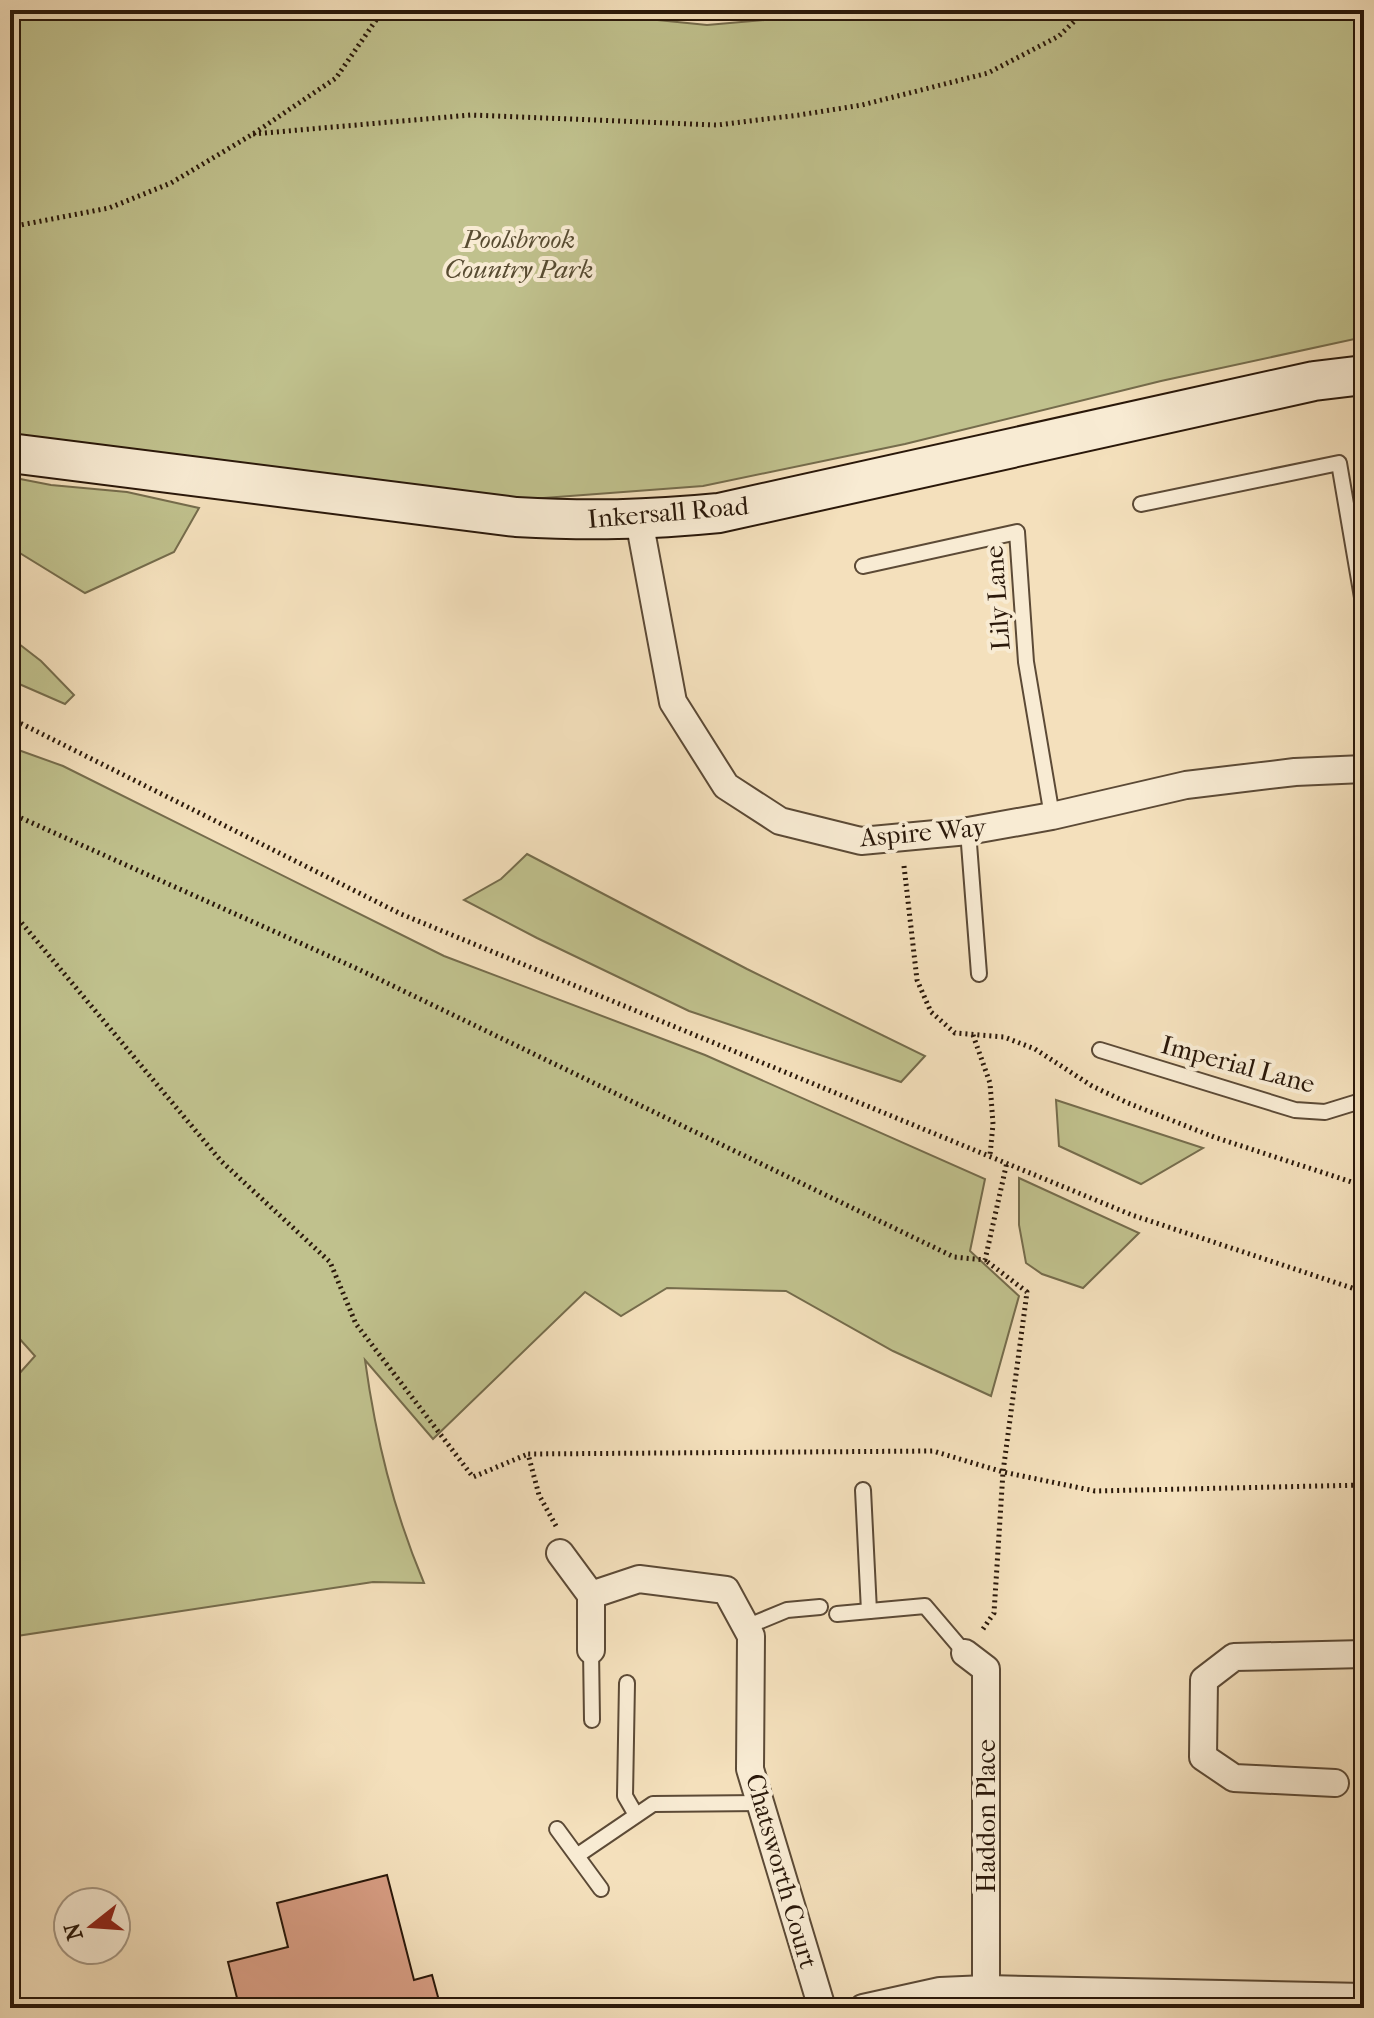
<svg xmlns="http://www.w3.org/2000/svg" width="1374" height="2018" font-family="'IM FELL French Canon',serif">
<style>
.green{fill:#c0c18d;stroke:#756c4c;stroke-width:2}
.building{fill:#d69c82;stroke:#2a180a;stroke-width:2}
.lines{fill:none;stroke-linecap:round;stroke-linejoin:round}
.lane-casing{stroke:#5c4a36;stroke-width:18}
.street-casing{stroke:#5c4a36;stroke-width:30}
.secondary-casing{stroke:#2a180a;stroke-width:42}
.path{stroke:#2a180a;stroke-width:5;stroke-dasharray:2 4;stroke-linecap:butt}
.lane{stroke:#f8ebd3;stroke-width:14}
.street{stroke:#f8ebd3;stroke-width:26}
.secondary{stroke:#f8ebd3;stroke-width:38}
.labels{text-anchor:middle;stroke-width:8;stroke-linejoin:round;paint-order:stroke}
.park-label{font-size:26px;font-style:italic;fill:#574b31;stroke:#f8ebd3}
.street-label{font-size:26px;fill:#2a180a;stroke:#f8ebd3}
</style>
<rect width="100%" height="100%" fill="#f4e0bc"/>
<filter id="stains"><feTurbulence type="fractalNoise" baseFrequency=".0025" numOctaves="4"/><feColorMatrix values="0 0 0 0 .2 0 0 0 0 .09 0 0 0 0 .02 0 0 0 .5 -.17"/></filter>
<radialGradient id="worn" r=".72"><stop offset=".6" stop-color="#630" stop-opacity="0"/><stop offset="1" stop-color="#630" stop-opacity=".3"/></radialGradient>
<!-- green -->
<g class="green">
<path d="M10 10H591L598 14 707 25 812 16 823 10H1364V337L1161 381 905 444 703 486 517 500 10 437Z"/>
<path d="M10 477 51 485 127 492 199 508 174 552 85 593 10 547Z"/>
<path d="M10 637 41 661 74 695 65 704 10 680Z"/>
<path d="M10 747 63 766 444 956 705 1055 985 1179 970 1251 1019 1296 991 1396 893 1351 786 1291 667 1288 621 1316 585 1292 433 1439 365 1360C376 1439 393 1509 424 1583L373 1582 10 1637V1384L35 1356 10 1328Z"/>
<path d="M527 854 747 969 925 1056 901 1082 689 1011 537 938 464 900 501 879Z"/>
<path d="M1056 1100 1203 1148 1141 1184 1059 1146Z"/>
<path d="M1019 1178 1139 1233 1083 1288 1042 1274 1026 1263 1019 1225Z"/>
</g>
<!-- building -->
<path class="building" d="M387 1875 414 1980 432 1975 441 2008H202L237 1998 228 1962 288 1947 277 1903Z"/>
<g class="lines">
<defs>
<g id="lane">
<path d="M1141 504 1339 463 1364 609"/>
<path d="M863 566 1017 532 1026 662 1052 816"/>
<path d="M968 831 979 974"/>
<path d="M1100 1050 1295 1110 1325 1112 1364 1100"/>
<path d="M863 1490 869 1611"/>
<path d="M837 1614 925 1606 965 1653"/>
<path d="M746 1627 787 1610 820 1607"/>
<path d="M591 1650 592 1720"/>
<path d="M627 1683 625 1796 636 1815"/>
<path d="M557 1829 601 1889"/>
<path d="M578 1855 653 1804 761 1803"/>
</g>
<g id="street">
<path d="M639 520 673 702 726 786 780 821 861 841 968 831 1052 816 1186 785 1295 772 1364 769"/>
<path d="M560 1553 591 1595V1650"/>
<path d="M591 1595 639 1579 726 1590 751 1636 750 1769 822 2008"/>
<path d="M965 1653 986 1669V1989"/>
<path d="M1335 1783 1234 1778 1203 1757 1204 1680 1234 1657 1364 1654"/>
<path d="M863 2008 940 1991 986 1989 1364 1997"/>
</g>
<path id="secondary" d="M10 453 516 517C588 521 647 520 719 513L1314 381 1364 375"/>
</defs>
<!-- lane casing -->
<use href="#lane" class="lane-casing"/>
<!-- street casing -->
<use href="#street" class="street-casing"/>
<!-- secondary casing -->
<use href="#secondary" class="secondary-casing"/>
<!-- path -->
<g class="path">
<path d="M253 134 471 115 717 125 799 115 862 105 988 73 1059 36 1086 10"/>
<path d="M10 227 109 208 171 183 253 134 336 78 383 10"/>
<path d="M10 718 401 914 1132 1215 1364 1292"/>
<path d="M10 813 358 969 954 1257 985 1260 1007 1162"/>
<path d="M904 866 917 980 931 1012 955 1033 1004 1037 1035 1049 1092 1086 1128 1103 1214 1137 1364 1186"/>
<path d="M10 909 221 1161 330 1262 356 1324 473 1477 528 1454"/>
<path d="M973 1035 990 1083 993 1124 990 1155"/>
<path d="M556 1526 539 1495 528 1454 933 1451 1003 1472 1095 1491 1364 1485"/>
<path d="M983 1629 994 1613 1003 1472 1027 1292 985 1260"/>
</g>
<!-- lane -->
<use href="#lane" class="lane"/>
<!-- street -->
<use href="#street" class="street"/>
<!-- secondary -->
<use href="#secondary" class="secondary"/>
</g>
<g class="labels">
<!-- park labels -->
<g class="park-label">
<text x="519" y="248">Poolsbrook<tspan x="519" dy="30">Country Park</tspan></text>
</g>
<!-- street labels -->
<g class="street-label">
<text transform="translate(668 512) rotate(-5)" y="9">Inkersall Road</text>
<text transform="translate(997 598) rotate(-94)" y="9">Lily Lane</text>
<text transform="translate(923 832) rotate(-5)" y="9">Aspire Way</text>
<text transform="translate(1238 1064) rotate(15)" y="9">Imperial Lane</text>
<text transform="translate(986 1816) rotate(-90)" y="9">Haddon Place</text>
<text transform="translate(782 1871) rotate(74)" y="9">Chatsworth Court</text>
</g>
</g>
<!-- margin -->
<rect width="1374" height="2018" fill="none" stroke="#f4e0bc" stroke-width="40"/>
<rect x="12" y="12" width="1350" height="1994" fill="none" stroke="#2a180a" stroke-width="4"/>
<rect x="20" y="20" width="1334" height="1978" fill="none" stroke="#2a180a" stroke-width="2"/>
<!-- north arrow -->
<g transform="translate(92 1926) rotate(253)"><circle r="38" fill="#f8ebd3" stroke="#a69783" stroke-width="2"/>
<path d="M0-6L14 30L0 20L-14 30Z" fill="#8f2418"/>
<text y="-12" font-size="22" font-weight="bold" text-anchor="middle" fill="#2a180a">N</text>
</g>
<rect width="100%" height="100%" filter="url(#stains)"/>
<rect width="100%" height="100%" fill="url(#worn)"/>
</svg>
